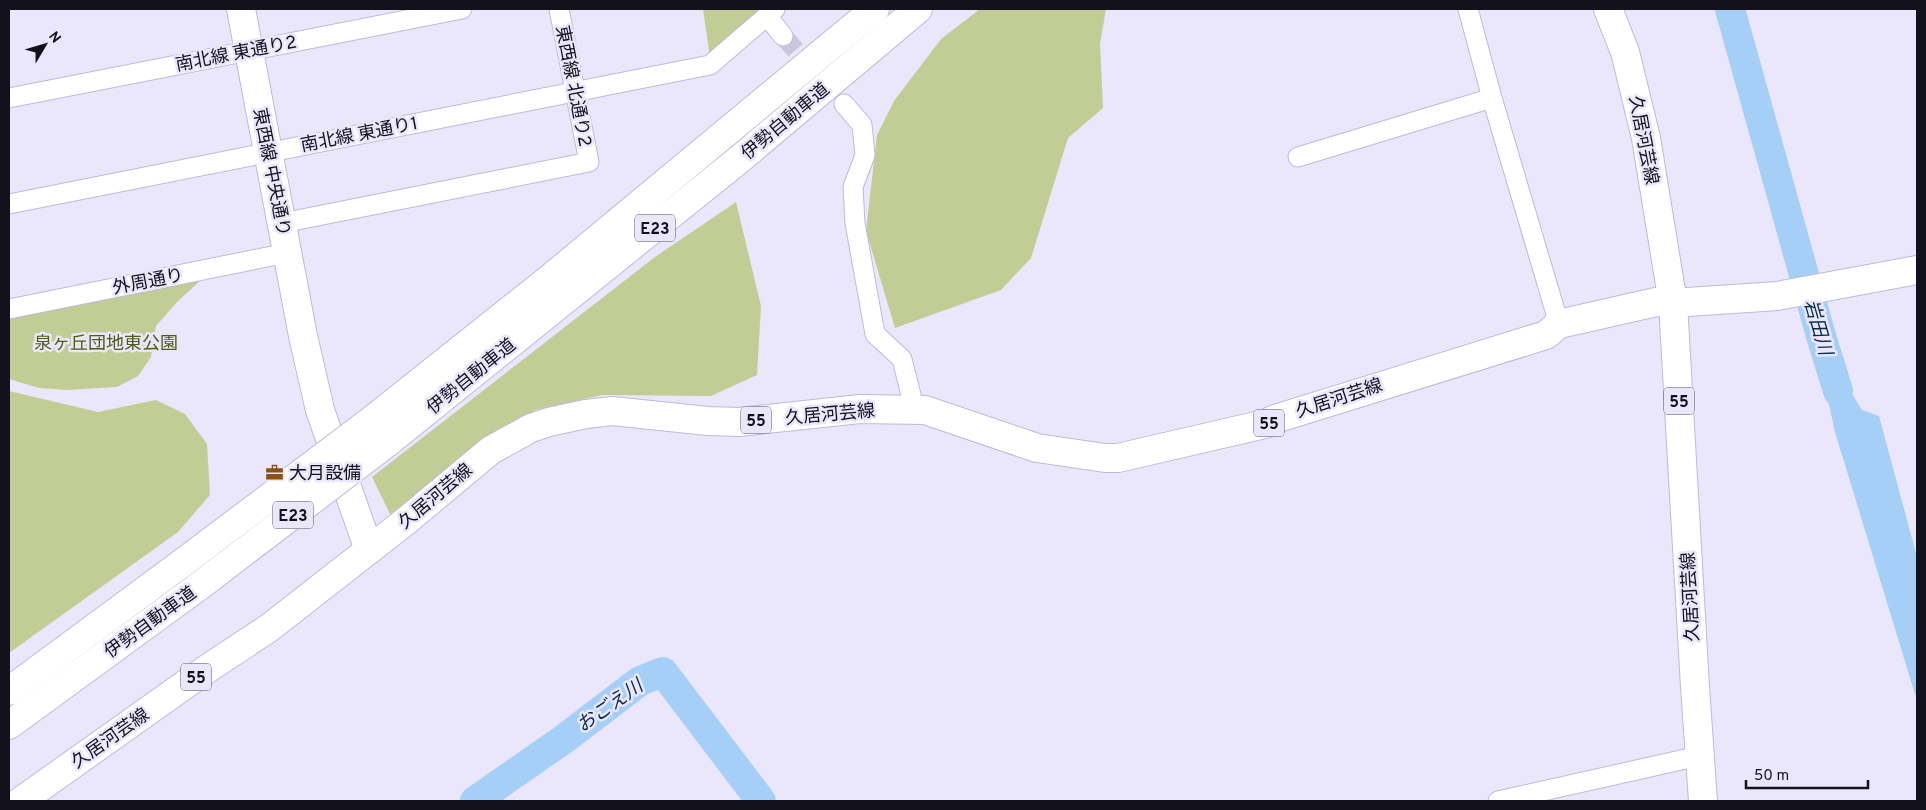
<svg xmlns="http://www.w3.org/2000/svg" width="1926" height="810" font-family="Overpass,'Noto Sans JP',sans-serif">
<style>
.green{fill:#c1cd95}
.water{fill:#a6cff8}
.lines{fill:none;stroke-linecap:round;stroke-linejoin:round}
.river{stroke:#a6cff8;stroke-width:30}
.street-tunnel{stroke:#cac7da;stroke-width:19;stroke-dasharray:19 9;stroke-linecap:butt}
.street-casing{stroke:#beb9da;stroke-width:21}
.secondary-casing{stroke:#beb9da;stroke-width:30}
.primary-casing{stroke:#beb9da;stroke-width:30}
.highway-casing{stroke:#beb9da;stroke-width:30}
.street{stroke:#fff;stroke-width:19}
.secondary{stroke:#fff;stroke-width:28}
.primary{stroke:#fff;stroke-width:28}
.highway{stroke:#fff;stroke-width:28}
.highway-bridge-casing{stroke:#beb9da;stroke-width:30;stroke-linecap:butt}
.highway-bridge{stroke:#fff;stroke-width:28}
.labels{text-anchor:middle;stroke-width:5;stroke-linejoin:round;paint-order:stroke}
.shield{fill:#eae7fc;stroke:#54515f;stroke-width:1}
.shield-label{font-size:16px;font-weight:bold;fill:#13111c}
.street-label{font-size:18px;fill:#13111c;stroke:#eae7fc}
.park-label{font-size:18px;fill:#4f5b0f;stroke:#eae7fc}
.poi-label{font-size:18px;fill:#13111c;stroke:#eae7fc;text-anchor:start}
.water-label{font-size:19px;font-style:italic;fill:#062c4d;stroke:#eae7fc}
</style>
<rect width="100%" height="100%" fill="#eae7fc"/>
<!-- green -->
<g class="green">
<path d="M703 9H764L710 57Z"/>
<path d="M980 9H1106L1100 44 1103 108 1068 138 1031 258 1001 290 895 328 866 231 877 135 894 101 941 39Z"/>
<path d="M736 202 761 306 757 375 711 396 602 395 535 410 390 514 372 477 655 257Z"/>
<path d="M202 279 176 303 156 326 151 357 138 376 117 387 67 390 39 388 9 379V317Z"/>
<path d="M9 391 98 412 156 400 185 414 207 444 210 495 178 532 9 653Z"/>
</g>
<!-- water -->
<path class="water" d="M1813 331 1862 410 1879 416 1917 557V701L1835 432Z"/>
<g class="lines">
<!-- river -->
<g class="river">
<path d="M1730 9 1821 336 1838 391"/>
<path d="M475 801 564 739 640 681 663 672 761 801"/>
</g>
<!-- street-tunnel -->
<path class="street-tunnel" d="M783 36 835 95"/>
<defs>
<g id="street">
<path d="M1468 9 1492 98 1559 324"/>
<path d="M767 16 783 36"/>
<path d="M9 98 462 9"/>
<path d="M844 104 862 125 865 155 853 187 855 223 875 334 902 359 915 411"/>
<path d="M1298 157 1492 98"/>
<path d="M9 204 710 65 775 9"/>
<path d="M282 223 589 162 559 9"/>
<path d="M9 309 287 253"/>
<path d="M1498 801 1699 756"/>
</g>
<path id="secondary" d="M241 9 303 336 320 410 369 550"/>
<g id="primary">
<path d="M1608 9 1625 52 1646 138 1673 303 1695 687 1703 801"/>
<path d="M21 801 207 669 269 628 406 521 491 450 531 428 549 422 586 414 612 411 708 421 739 422 860 409 925 410 1037 448 1105 458H1118L1269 423 1272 420 1546 335 1559 324 1656 302 1673 303 1777 296 1917 270"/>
</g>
<g id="highway">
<path d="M372 420 548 280 875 9"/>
<path d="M388 442 741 158 918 9"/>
<path d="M9 691 181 564"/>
<path d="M9 725 198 587"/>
</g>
</defs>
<!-- street casing -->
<use href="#street" class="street-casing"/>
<!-- secondary casing -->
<use href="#secondary" class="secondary-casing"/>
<!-- primary casing -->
<use href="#primary" class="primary-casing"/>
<!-- highway casing -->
<use href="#highway" class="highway-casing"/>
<!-- street -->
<use href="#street" class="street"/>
<!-- secondary -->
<use href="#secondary" class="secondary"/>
<!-- primary -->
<use href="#primary" class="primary"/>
<!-- highway -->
<use href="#highway" class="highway"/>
<defs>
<g id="highway-bridge">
<path d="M181 564 372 420"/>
<path d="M198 587 388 442"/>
</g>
</defs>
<!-- highway-bridge casing -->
<use href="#highway-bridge" class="highway-bridge-casing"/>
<!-- highway-bridge -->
<use href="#highway-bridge" class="highway-bridge"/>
</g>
<!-- icons -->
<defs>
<symbol id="office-bare" viewBox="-9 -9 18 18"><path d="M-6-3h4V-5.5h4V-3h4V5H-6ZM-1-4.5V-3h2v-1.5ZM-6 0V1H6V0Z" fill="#8d5011" stroke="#eae7fc" stroke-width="2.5" paint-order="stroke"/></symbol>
</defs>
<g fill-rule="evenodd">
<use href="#office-bare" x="262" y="460" width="25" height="25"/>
</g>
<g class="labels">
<!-- shield labels -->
<g class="shield">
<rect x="635" y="214.5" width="40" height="27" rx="4"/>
<rect x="1664" y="387.5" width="30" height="27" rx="4"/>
<rect x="741" y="406.5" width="30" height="27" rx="4"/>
<rect x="1254" y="409.5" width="30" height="27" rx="4"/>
<rect x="273" y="501.5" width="40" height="27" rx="4"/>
<rect x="181" y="663.5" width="30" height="27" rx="4"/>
</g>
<g class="shield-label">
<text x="655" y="234">E23</text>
<text x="1679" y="407">55</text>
<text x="756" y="426">55</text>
<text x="1269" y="429">55</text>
<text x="293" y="521">E23</text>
<text x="196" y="683">55</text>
</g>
<!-- street labels -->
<g class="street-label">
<text transform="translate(236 53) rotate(-11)" y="6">南北線 東通り2</text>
<text transform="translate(574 86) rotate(79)" y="6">東西線 北通り2</text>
<text transform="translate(785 121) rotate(-40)" y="6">伊勢自動車道</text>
<text transform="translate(359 134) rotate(-11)" y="6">南北線 東通り1</text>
<text transform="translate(1644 140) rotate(79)" y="6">久居河芸線</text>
<text transform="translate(272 172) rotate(79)" y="6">東西線 中央通り</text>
<text transform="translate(148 281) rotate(-11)" y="6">外周通り</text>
<text transform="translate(471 376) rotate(-39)" y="6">伊勢自動車道</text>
<text transform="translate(1339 398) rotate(-18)" y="6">久居河芸線</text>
<text transform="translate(830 414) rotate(-5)" y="6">久居河芸線</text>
<text transform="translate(435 496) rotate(-40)" y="6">久居河芸線</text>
<text transform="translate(1690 597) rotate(-93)" y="6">久居河芸線</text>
<text transform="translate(150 622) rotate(-36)" y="6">伊勢自動車道</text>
<text transform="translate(110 738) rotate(-35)" y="6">久居河芸線</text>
</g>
<!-- park labels -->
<g class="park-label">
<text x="106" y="349">泉ヶ丘団地東公園</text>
</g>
<!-- poi labels -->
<g class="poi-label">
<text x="289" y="479">大月設備</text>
</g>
<!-- water labels -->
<g class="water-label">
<text transform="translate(1819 327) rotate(74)" y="7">岩田川</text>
<text transform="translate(609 705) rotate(-35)" y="7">おごえ川</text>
</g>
</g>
<!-- border -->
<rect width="1926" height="810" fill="none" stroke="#13111c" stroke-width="20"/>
<!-- north arrow -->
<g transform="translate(45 45) rotate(52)" stroke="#eae7fc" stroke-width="4" paint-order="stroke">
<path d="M0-4L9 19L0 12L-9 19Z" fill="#13111c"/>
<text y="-8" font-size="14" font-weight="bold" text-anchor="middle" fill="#13111c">N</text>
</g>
<!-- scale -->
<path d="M1746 780v8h122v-8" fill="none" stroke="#13111c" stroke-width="2.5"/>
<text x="1754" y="780" font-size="15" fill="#13111c" stroke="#eae7fc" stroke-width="4" paint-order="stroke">50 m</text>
</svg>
